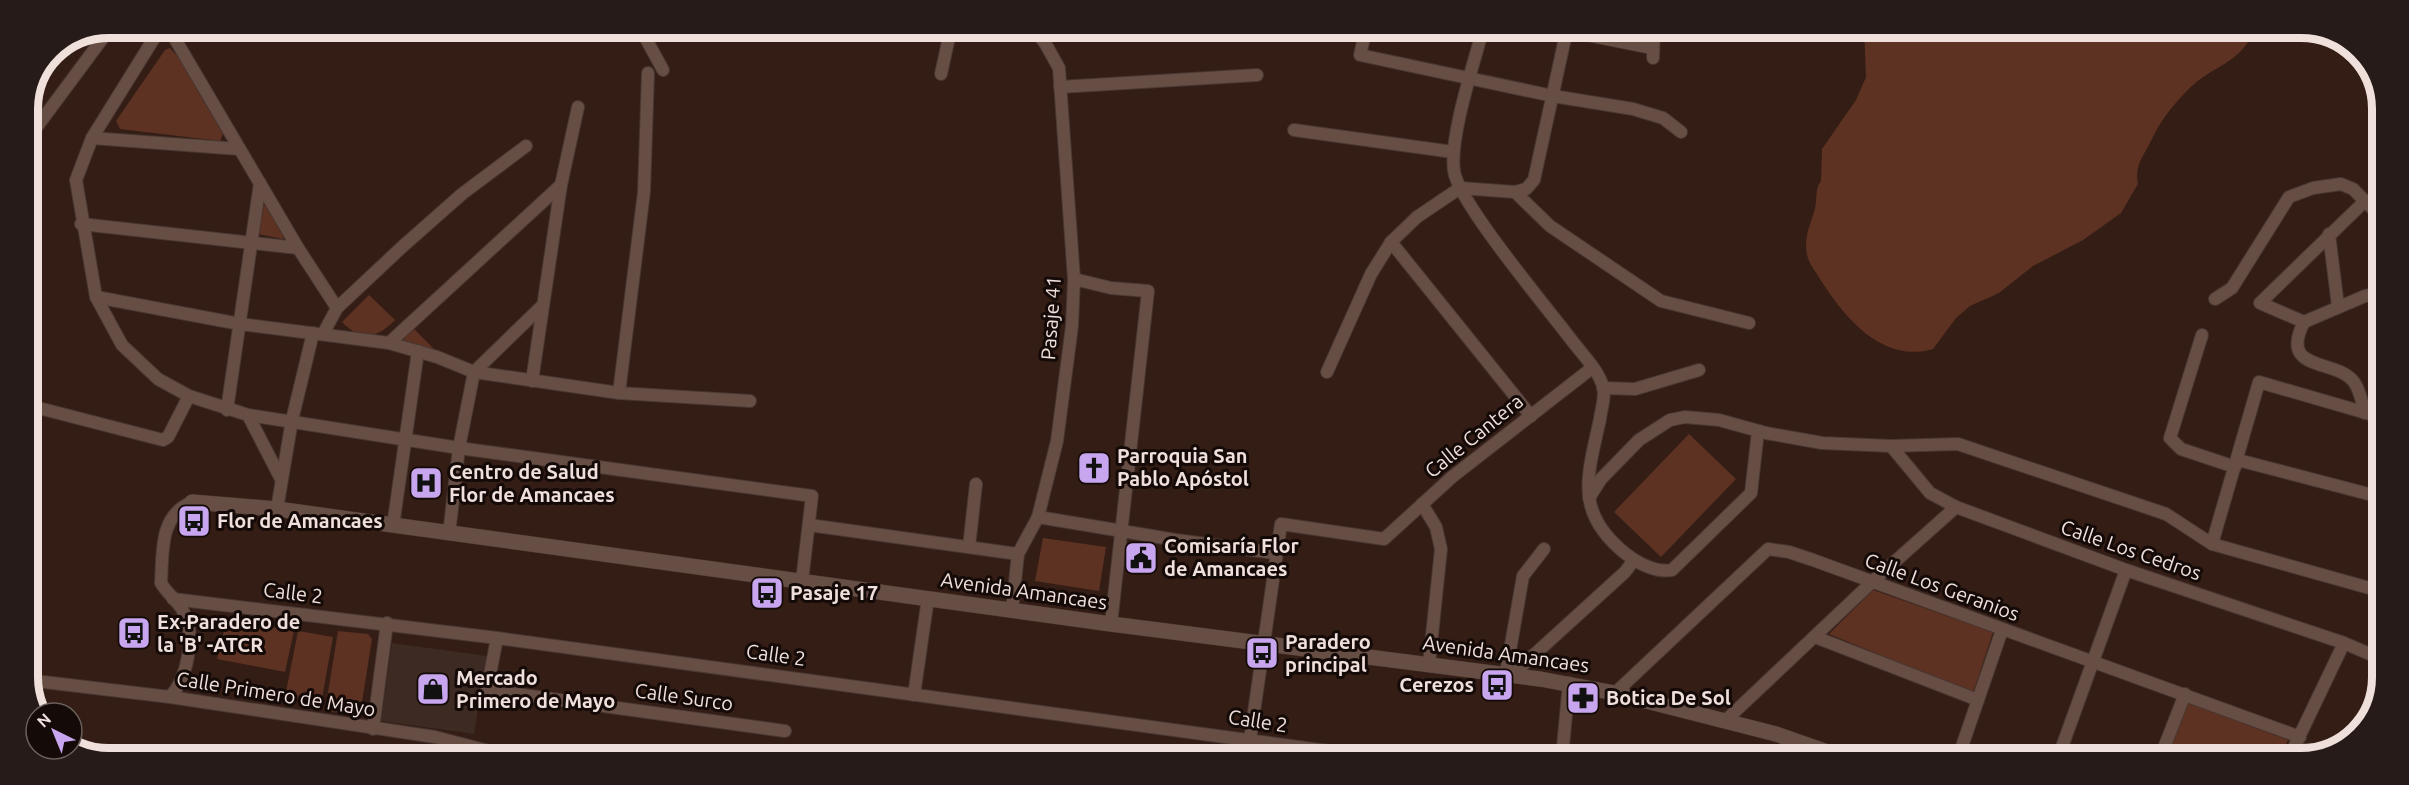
<svg xmlns="http://www.w3.org/2000/svg" width="2409" height="785" font-family="Ubuntu,sans-serif">
<style>
.commercial{fill:#3c2a23}
.green{fill:#5d3222}
.lines{fill:none;stroke-linecap:round;stroke-linejoin:round}
.minor-casing{stroke:#493732;stroke-width:14}
.tertiary-casing{stroke:#493732;stroke-width:16}
.minor{stroke:#674e45;stroke-width:12}
.tertiary{stroke:#674e45;stroke-width:15}
.labels{text-anchor:middle;stroke-width:6;stroke-linejoin:round;paint-order:stroke}
.street-label{font-size:20px;fill:#f0e0db;stroke:#140a07}
.poi-label{font-size:20px;font-weight:bold;fill:#f0e0db;stroke:#140a07;text-anchor:start}
.rim{fill:none;stroke:#f0e0db;stroke-width:8}
</style>
<rect width="100%" height="100%" fill="#331d15"/>
<!-- commercial -->
<path class="commercial" d="M392 643 487 656 474 734 381 721Z"/>
<!-- green -->
<g class="green">
<path d="M1864 29 2253 30C2245 60 2214 66 2193 85 2176 101 2161 119 2151 141 2144 155 2134 166 2138 184L2121 213 2083 240 2033 266 1999 293 1970 306 1956 318 1933 349C1882 364 1844 317 1820 279 1816 272 1809 264 1807 255 1804 238 1809 228 1814 212 1818 202 1814 189 1821 181L1822 149 1856 100 1866 77Z"/>
<path d="M170 48 179 58 223 134 220 141 120 129 116 121 165 50Z"/>
<path d="M267 205 284 238 283 239 258 234 259 206Z"/>
<path d="M369 295 395 320C377 339 360 341 342 322Z"/>
<path d="M412 327 434 349 410 345 401 337Z"/>
<path d="M1689 434 1736 479 1661 557 1614 512Z"/>
<path d="M1043 538 1106 547 1099 591 1035 581Z"/>
<path d="M1873 590 1993 632 1973 693 1829 634Z"/>
<path d="M227 619 294 631 285 672 217 659Z"/>
<path d="M298 631 333 637 321 704 285 697Z"/>
<path d="M338 631 368 634 372 639 360 715 325 711Z"/>
<path d="M2188 703 2288 740 2280 758H2166Z"/>
</g>
<g class="lines">
<defs>
<g id="minor">
<path d="M161 27 92 138 76 180 96 297 122 345 158 379 189 396 248 415 459 448 812 496 802 581"/>
<path d="M168 27 298 248 337 308"/>
<path d="M637 28 645 37 663 70"/>
<path d="M1366 29 1360 55 1553 96 1633 109 1663 118 1681 132"/>
<path d="M1483 29C1474 63 1449 138 1454 171 1458 202 1549 310 1573 342 1583 355 1599 371 1603 387 1606 397 1601 409 1600 419 1588 475 1573 512 1626 554 1639 564 1657 573 1672 570L1751 493 1758 431"/>
<path d="M1567 31 1652 48"/>
<path d="M1653 58 1654 29"/>
<path d="M941 74 951 28"/>
<path d="M1060 87 1257 75"/>
<path d="M1294 130 1453 152"/>
<path d="M92 138 239 149"/>
<path d="M27 140 111 27"/>
<path d="M1515 192 1526 189 1534 180 1567 29"/>
<path d="M81 224 298 248"/>
<path d="M2329 234 2338 306"/>
<path d="M1391 242 1531 416"/>
<path d="M1074 279 1111 288 1148 291 1111 624"/>
<path d="M96 297 240 324 389 343 437 357 474 372 619 393 750 401"/>
<path d="M2215 299 2232 288 2289 197 2313 188 2341 184 2353 189 2381 217"/>
<path d="M2304 322 2260 303 2365 201"/>
<path d="M323 334 337 308 402 247 462 194 526 146"/>
<path d="M2202 335 2170 438 2181 449 2235 467"/>
<path d="M389 343 561 185"/>
<path d="M1327 372 1371 274 1391 242 1417 217 1460 188 1515 192 1550 226 1661 301 1749 323"/>
<path d="M532 381 561 185 578 107"/>
<path d="M1603 388 1635 389 1699 370"/>
<path d="M619 393 644 192 648 73"/>
<path d="M27 405 163 440 168 437 189 396"/>
<path d="M227 410 260 183"/>
<path d="M2365 413C2362 403 2360 390 2354 382 2336 358 2278 373 2304 322L2365 296 2381 293"/>
<path d="M248 415 281 479"/>
<path d="M1891 446 1930 493 1956 507 2126 570 2344 643 2379 658"/>
<path d="M2238 460 2380 497"/>
<path d="M1589 498 1601 479 1639 440 1670 420 1685 417 1719 420 1766 433 1822 443 1891 446 1958 444 2166 514 2212 544 2380 591"/>
<path d="M1422 504 1436 527 1441 549 1429 664"/>
<path d="M277 509 292 420 313 333"/>
<path d="M1038 517 1176 540 1275 553"/>
<path d="M809 525 1018 554"/>
<path d="M393 526 418 351"/>
<path d="M449 534 459 448 474 372 543 305"/>
<path d="M2212 544 2259 382 2380 417"/>
<path d="M969 547 976 484"/>
<path d="M173 599 497 638 1372 757"/>
<path d="M1012 610 1018 554 1038 517 1057 441 1072 326 1074 279 1059 68 1045 43 1033 28"/>
<path d="M1815 637 1978 700"/>
<path d="M497 638 487 690 785 731"/>
<path d="M1506 673 1523 576 1544 549"/>
<path d="M1513 674 1625 572 1634 560"/>
<path d="M27 680 170 697 435 737 496 753 518 756"/>
<path d="M1615 693 1768 549 1789 552 1813 560 2300 737"/>
<path d="M914 695 928 598"/>
<path d="M170 697C187 679 196 636 184 613 179 601 167 594 161 583 163 551 159 516 192 502"/>
<path d="M1725 721 1872 582 1956 507"/>
<path d="M373 729 387 623"/>
<path d="M1250 740 1281 524 1384 539 1452 477 1592 368"/>
<path d="M1562 757 1569 683"/>
<path d="M1958 758 2002 630"/>
<path d="M2058 758 2126 570"/>
<path d="M2160 758 2185 694"/>
<path d="M2289 758 2344 643"/>
</g>
<path id="tertiary" d="M192 502 277 509 1111 624 1540 679 1615 693 1776 734 1842 757"/>
</defs>
<!-- minor casing -->
<use href="#minor" class="minor-casing"/>
<!-- tertiary casing -->
<use href="#tertiary" class="tertiary-casing"/>
<!-- minor -->
<use href="#minor" class="minor"/>
<!-- tertiary -->
<use href="#tertiary" class="tertiary"/>
</g>
<!-- icons -->
<defs>
<symbol id="church-square" viewBox="-11 -11 22 22"><rect x="-9" y="-9" width="18" height="18" rx="4" fill="#c8a6ef" stroke="#140a07"/><path d="M-1.2-6h2.4v3.5h3.3v2.4h-3.3V6h-2.4V-.1h-3.3v-2.4h3.3Z" fill="#111"/></symbol>
<symbol id="hospital-square" viewBox="-11 -11 22 22"><rect x="-9" y="-9" width="18" height="18" rx="4" fill="#c8a6ef" stroke="#140a07"/><path d="M-5-5h3v3.5h4V-5h3V5h-3V1.5h-4V5h-3Z" fill="#111"/></symbol>
<symbol id="bus-square" viewBox="-11 -11 22 22"><rect x="-9" y="-9" width="18" height="18" rx="4" fill="#c8a6ef" stroke="#140a07"/><path d="M-5-6H5V4H4V6H2V4H-2V6H-4V4H-5ZM-3.5-4V0h7V-4ZM-3.5 1.2v1.5H-2V1.2ZM2 1.2v1.5H3.5V1.2Z" fill="#111"/></symbol>
<symbol id="civic-square" viewBox="-11 -11 22 22"><rect x="-9" y="-9" width="18" height="18" rx="4" fill="#c8a6ef" stroke="#140a07"/><path d="M-.6-6.5H3V-4.5H.6V-3L4-1V1h2V6H-6V1h2V-1L-.6-3ZM-1.2 2.5V6h2.4V2.5Z" fill="#111"/></symbol>
<symbol id="shop-square" viewBox="-11 -11 22 22"><rect x="-9" y="-9" width="18" height="18" rx="4" fill="#c8a6ef" stroke="#140a07"/><path d="M-5-2.5h2.3a2.7 3.5 0 0 1 5.4 0H5L5.5 6h-11ZM-1.5-2.5h3a1.5 2.3 0 0 0-3 0Z" fill="#111"/></symbol>
<symbol id="pharmacy-square" viewBox="-11 -11 22 22"><rect x="-9" y="-9" width="18" height="18" rx="4" fill="#c8a6ef" stroke="#140a07"/><path d="M-2-6h4v4h4v4h-4v4h-4v-4h-4v-4h4Z" fill="#111"/></symbol>
</defs>
<g fill-rule="evenodd">
<use href="#church-square" x="1075" y="449" width="38" height="38"/>
<use href="#hospital-square" x="407" y="464" width="38" height="38"/>
<use href="#bus-square" x="175" y="502" width="38" height="38"/>
<use href="#civic-square" x="1122" y="539" width="38" height="38"/>
<use href="#bus-square" x="748" y="574" width="38" height="38"/>
<use href="#bus-square" x="115" y="614" width="38" height="38"/>
<use href="#bus-square" x="1243" y="634" width="38" height="38"/>
<use href="#bus-square" x="1478" y="666" width="38" height="38"/>
<use href="#shop-square" x="414" y="670" width="38" height="38"/>
<use href="#pharmacy-square" x="1564" y="679" width="38" height="38"/>
</g>
<g class="labels">
<!-- street labels -->
<g class="street-label">
<text transform="translate(1051 318) rotate(-86)" y="7">Pasaje 41</text>
<text transform="translate(1474 436) rotate(-39)" y="7">Calle Cantera</text>
<text transform="translate(2131 550) rotate(19)" y="7">Calle Los Cedros</text>
<text transform="translate(1942 587) rotate(20)" y="7">Calle Los Geranios</text>
<text transform="translate(1024 591) rotate(8)" y="7">Avenida Amancaes</text>
<text transform="translate(293 593) rotate(7)" y="7">Calle 2</text>
<text transform="translate(1506 654) rotate(8)" y="7">Avenida Amancaes</text>
<text transform="translate(776 655) rotate(8)" y="7">Calle 2</text>
<text transform="translate(276 694) rotate(9)" y="7">Calle Primero de Mayo</text>
<text transform="translate(684 697) rotate(8)" y="7">Calle Surco</text>
<text transform="translate(1258 721) rotate(9)" y="7">Calle 2</text>
</g>
<!-- poi labels -->
<g class="poi-label">
<text x="1117" y="463">Parroquia San<tspan x="1117" dy="23">Pablo Apóstol</tspan></text>
<text x="449" y="479">Centro de Salud<tspan x="449" dy="23">Flor de Amancaes</tspan></text>
<text x="217" y="528">Flor de Amancaes</text>
<text x="1164" y="553">Comisaría Flor<tspan x="1164" dy="23">de Amancaes</tspan></text>
<text x="790" y="600">Pasaje 17</text>
<text x="157" y="629">Ex-Paradero de<tspan x="157" dy="23">la 'B' -ATCR</tspan></text>
<text x="1285" y="649">Paradero<tspan x="1285" dy="23">principal</tspan></text>
<text x="456" y="685">Mercado<tspan x="456" dy="23">Primero de Mayo</tspan></text>
<text x="1474" y="692" text-anchor="end">Cerezos</text>
<text x="1606" y="705">Botica De Sol</text>
</g>
</g>
<!-- crop -->
<path d="M0 0H2409V785H0ZM109 38H2301A71 71 0 0 1 2372 109V677A71 71 0 0 1 2301 748H109A71 71 0 0 1 38 677V109A71 71 0 0 1 109 38Z" fill="#261b18" fill-rule="evenodd"/>
<path class="rim" d="M109 38H2301A71 71 0 0 1 2372 109V677A71 71 0 0 1 2301 748H109A71 71 0 0 1 38 677V109A71 71 0 0 1 109 38Z"/>
<!-- north arrow -->
<g transform="translate(54 731) rotate(317)"><circle r="28" fill="#140a07" stroke="#6c605c" stroke-width="1.5"/>
<path d="M0-4.5L10 22L0 15L-10 22Z" fill="#c8a6ef"/>
<text y="-9" font-size="16" font-weight="bold" text-anchor="middle" fill="#f0e0db">N</text>
</g>
</svg>
